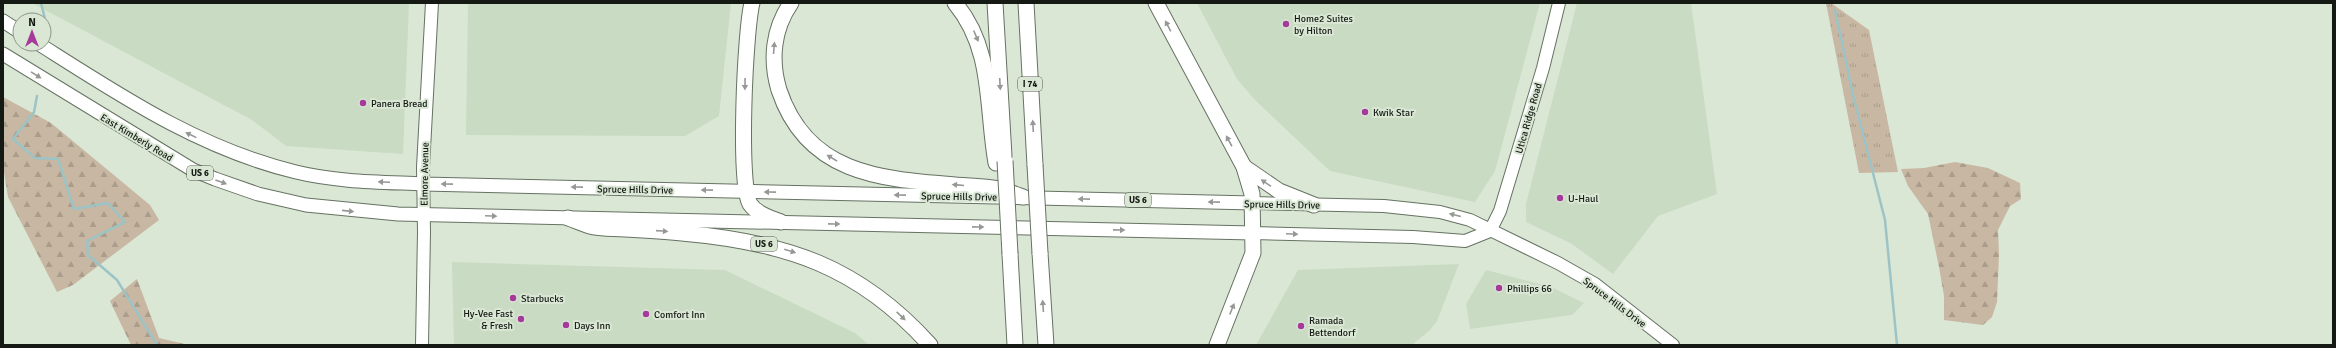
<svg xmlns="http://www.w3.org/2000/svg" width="2336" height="348" font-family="Signika,sans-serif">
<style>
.built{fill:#c9dbc3}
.forest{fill:url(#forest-firs)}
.park{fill:url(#park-tufts)}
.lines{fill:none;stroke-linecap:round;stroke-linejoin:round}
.stream{stroke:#9cc4c7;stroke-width:2.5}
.secondary-casing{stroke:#667262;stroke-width:14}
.primary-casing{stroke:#667262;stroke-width:15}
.motorway-casing{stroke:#667262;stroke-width:17}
.secondary{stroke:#fff;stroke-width:12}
.primary{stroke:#fff;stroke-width:13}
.motorway{stroke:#fff;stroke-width:15}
.motorway-bridge-casing{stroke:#667262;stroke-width:17;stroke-linecap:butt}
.motorway-bridge{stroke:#fff;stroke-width:15}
.oneway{fill:#969895}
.poi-dot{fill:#a63a9a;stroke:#dae7d5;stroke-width:1.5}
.labels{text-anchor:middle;stroke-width:4;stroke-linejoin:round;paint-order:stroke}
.shield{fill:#dae7d5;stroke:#50574d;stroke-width:1}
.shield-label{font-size:9px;font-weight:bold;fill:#151913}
.poi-label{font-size:10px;fill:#151913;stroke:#dae7d5;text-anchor:start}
.street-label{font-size:10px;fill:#151913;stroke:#dae7d5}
</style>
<defs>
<pattern id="forest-firs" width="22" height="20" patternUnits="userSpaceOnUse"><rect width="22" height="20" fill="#c8b7a2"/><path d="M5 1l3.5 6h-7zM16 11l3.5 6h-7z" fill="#ab9d8b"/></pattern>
<pattern id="park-tufts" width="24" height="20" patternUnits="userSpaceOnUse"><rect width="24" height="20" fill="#c8b7a2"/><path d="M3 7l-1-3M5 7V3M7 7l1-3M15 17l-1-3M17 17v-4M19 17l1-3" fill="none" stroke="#ab9d8b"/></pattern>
</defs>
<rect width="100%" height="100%" fill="#dae7d5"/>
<!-- built -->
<g class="built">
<path d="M32 3H409L403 154 286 146 252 120Z"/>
<path d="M468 3H731L719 116 685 136 466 135Z"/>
<path d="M1197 3H1540L1495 171 1475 202 1330 171 1255 100 1237 79Z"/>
<path d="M1577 3H1691L1717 194 1658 216 1613 274 1572 244 1526 222V204Z"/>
<path d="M452 262 725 270 855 333 869 345H454Z"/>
<path d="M1459 264 1437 321 1430 330 1412 345H1256L1298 270Z"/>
<path d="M1486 270 1551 287 1584 303 1572 315 1470 329 1466 304Z"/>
</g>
<!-- forest -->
<g class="forest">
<path d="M3 97 51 123 150 205 159 220 73 285 57 292 8 197 3 166Z"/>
<path d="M1955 162 1988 168 2020 183 2021 199 2010 206 1998 230 1999 254 1997 302 1992 317 1983 325 1944 320V296L1939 267 1928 214 1908 186 1901 169 1924 168Z"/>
<path d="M137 279 159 338 189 345H131L110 301Z"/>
</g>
<!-- park -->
<path class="park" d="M1826 3H1831L1869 30 1898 172 1859 173Z"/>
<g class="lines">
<!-- stream -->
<g class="stream">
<path d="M41 3 47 27"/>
<path d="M1835 10 1853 95 1885 220 1897 345"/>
<path d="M37 96 34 112 13 139 35 158 58 159 74 209 108 203 125 222 87 241 88 255 117 280 157 345"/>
</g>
<defs>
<g id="secondary">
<path d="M1253 203 1384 206 1440 212 1470 220 1558 263 1595 284 1673 345"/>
<path d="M1490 231 1500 211 1543 68 1559 3"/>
<path d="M1253 233 1413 237 1465 241 1490 231"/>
<path d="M422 345 424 232 423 167 432 3"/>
</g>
<g id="primary">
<path d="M3 21 20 32"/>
<path d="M39 44C121 96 200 149 296 172 337 182 380 182 423 184L1253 203"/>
<path d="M3 54 193 170 215 179 258 194 306 205 398 214 1253 233"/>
</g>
<g id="motorway">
<path d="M752 3C745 31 738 183 750 204 757 214 770 218 781 222"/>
<path d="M791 3C773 29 770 60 779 90 807 174 880 179 955 185 970 186 986 186 1000 189 1008 191 1016 195 1023 197"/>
<path d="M955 3C994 50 986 107 996 163"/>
<path d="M995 3 1004 156"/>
<path d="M1026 3 1035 165"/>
<path d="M1156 3 1244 167 1252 194 1253 253 1217 345"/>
<path d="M1244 167 1279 191 1314 205"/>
<path d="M568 218C577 221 585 225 594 227 604 229 615 228 625 229 644 230 663 231 682 233 785 242 859 266 930 345"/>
<path d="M1040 253 1046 345"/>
<path d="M1010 254 1015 345"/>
</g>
</defs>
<!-- secondary casing -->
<use href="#secondary" class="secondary-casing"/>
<!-- primary casing -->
<use href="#primary" class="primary-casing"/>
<!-- motorway casing -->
<use href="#motorway" class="motorway-casing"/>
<!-- secondary -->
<use href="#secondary" class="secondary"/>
<!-- primary -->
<use href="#primary" class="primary"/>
<!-- motorway -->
<use href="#motorway" class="motorway"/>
<defs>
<g id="motorway-bridge">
<path d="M1005 161 1010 254"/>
<path d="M1035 165 1040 253"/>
</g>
</defs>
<!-- motorway-bridge casing -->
<use href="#motorway-bridge" class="motorway-bridge-casing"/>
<!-- motorway-bridge -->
<use href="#motorway-bridge" class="motorway-bridge"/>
</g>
<!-- one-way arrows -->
<defs><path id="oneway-solid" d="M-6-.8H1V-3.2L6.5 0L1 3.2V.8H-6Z"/></defs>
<g class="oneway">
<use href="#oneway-solid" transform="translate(1168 26) rotate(-118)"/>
<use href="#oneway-solid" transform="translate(976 36) rotate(67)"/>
<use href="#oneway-solid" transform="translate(774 48) rotate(-85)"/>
<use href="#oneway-solid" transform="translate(36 75) rotate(32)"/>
<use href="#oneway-solid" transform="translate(745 84) rotate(91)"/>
<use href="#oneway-solid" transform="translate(1000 84) rotate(87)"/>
<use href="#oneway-solid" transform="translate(1033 126) rotate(-93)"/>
<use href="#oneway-solid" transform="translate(191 135) rotate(-154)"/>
<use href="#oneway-solid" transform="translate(1229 141) rotate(-119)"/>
<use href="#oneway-solid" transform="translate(832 158) rotate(-149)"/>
<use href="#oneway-solid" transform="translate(221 182) rotate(20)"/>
<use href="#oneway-solid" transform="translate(384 182) rotate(-178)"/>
<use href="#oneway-solid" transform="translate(1266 183) rotate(-146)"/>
<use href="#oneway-solid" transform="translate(447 184) rotate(-179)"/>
<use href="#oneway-solid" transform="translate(958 185) rotate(-175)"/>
<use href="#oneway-solid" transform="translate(577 187) rotate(-179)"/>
<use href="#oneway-solid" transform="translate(707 190) rotate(-179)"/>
<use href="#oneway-solid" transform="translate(770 192) rotate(-179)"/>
<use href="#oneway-solid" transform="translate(900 195) rotate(-179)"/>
<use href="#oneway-solid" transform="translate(1084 199) rotate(-179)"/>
<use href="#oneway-solid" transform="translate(1214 202) rotate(-179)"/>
<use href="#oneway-solid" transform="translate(348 211) rotate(6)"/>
<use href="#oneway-solid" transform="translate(1455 215) rotate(-166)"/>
<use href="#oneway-solid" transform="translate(491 216) rotate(2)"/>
<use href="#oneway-solid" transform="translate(834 224) rotate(1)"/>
<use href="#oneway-solid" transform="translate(978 227) rotate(1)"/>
<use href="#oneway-solid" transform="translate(1119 230) rotate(1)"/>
<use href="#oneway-solid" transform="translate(662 231) rotate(4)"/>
<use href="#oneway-solid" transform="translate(1292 234) rotate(2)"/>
<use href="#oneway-solid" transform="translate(790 251) rotate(17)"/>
<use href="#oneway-solid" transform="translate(1043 306) rotate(-94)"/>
<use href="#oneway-solid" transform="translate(1232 309) rotate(-68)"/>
<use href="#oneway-solid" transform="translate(901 316) rotate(43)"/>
</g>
<!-- markers -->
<g class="poi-dot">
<circle cx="1286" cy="24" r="4"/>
<circle cx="363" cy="103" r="4"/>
<circle cx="1365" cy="112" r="4"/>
<circle cx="1560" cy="198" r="4"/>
<circle cx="1499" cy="288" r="4"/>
<circle cx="513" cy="298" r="4"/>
<circle cx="646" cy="314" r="4"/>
<circle cx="521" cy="319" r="4"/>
<circle cx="566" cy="325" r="4"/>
<circle cx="1301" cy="326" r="4"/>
</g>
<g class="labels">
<!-- shield labels -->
<g class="shield">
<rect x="1018" y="77" width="24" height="14" rx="3"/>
<rect x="187" y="166" width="26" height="14" rx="3"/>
<rect x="1125" y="193" width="26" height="14" rx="3"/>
<rect x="751" y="237" width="26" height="14" rx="3"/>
</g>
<g class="shield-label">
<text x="1030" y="87">I 74</text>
<text x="200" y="176">US 6</text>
<text x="1138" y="203">US 6</text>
<text x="764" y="247">US 6</text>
</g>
<!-- poi labels -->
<g class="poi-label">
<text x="1294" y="22">Home2 Suites<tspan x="1294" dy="12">by Hilton</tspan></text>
<text x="371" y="107">Panera Bread</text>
<text x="1373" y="116">Kwik Star</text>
<text x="1568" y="202">U-Haul</text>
<text x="1507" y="292">Phillips 66</text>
<text x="521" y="302">Starbucks</text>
<text x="513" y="317" text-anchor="end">Hy-Vee Fast<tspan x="513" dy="12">&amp; Fresh</tspan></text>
<text x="654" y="318">Comfort Inn</text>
<text x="1309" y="324">Ramada<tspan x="1309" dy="12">Bettendorf</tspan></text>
<text x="574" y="329">Days Inn</text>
</g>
<!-- street labels -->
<g class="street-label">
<text transform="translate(1528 118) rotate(-74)" y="4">Utica Ridge Road</text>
<text transform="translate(137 137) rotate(31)" y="4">East Kimberly Road</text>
<text transform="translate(424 174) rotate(-89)" y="4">Elmore Avenue</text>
<text transform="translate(635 189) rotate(1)" y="4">Spruce Hills Drive</text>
<text transform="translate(959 196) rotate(1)" y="4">Spruce Hills Drive</text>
<text transform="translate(1282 204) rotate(1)" y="4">Spruce Hills Drive</text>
<text transform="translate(1615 302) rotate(37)" y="4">Spruce Hills Drive</text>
</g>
</g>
<!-- border -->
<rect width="2336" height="348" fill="none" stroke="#151913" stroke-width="8"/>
<!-- north arrow -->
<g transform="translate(32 32)"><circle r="19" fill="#dae7d5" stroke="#8b9587"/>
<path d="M0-3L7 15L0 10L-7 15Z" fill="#a63a9a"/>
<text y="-6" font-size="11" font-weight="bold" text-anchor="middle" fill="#151913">N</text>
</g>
</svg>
